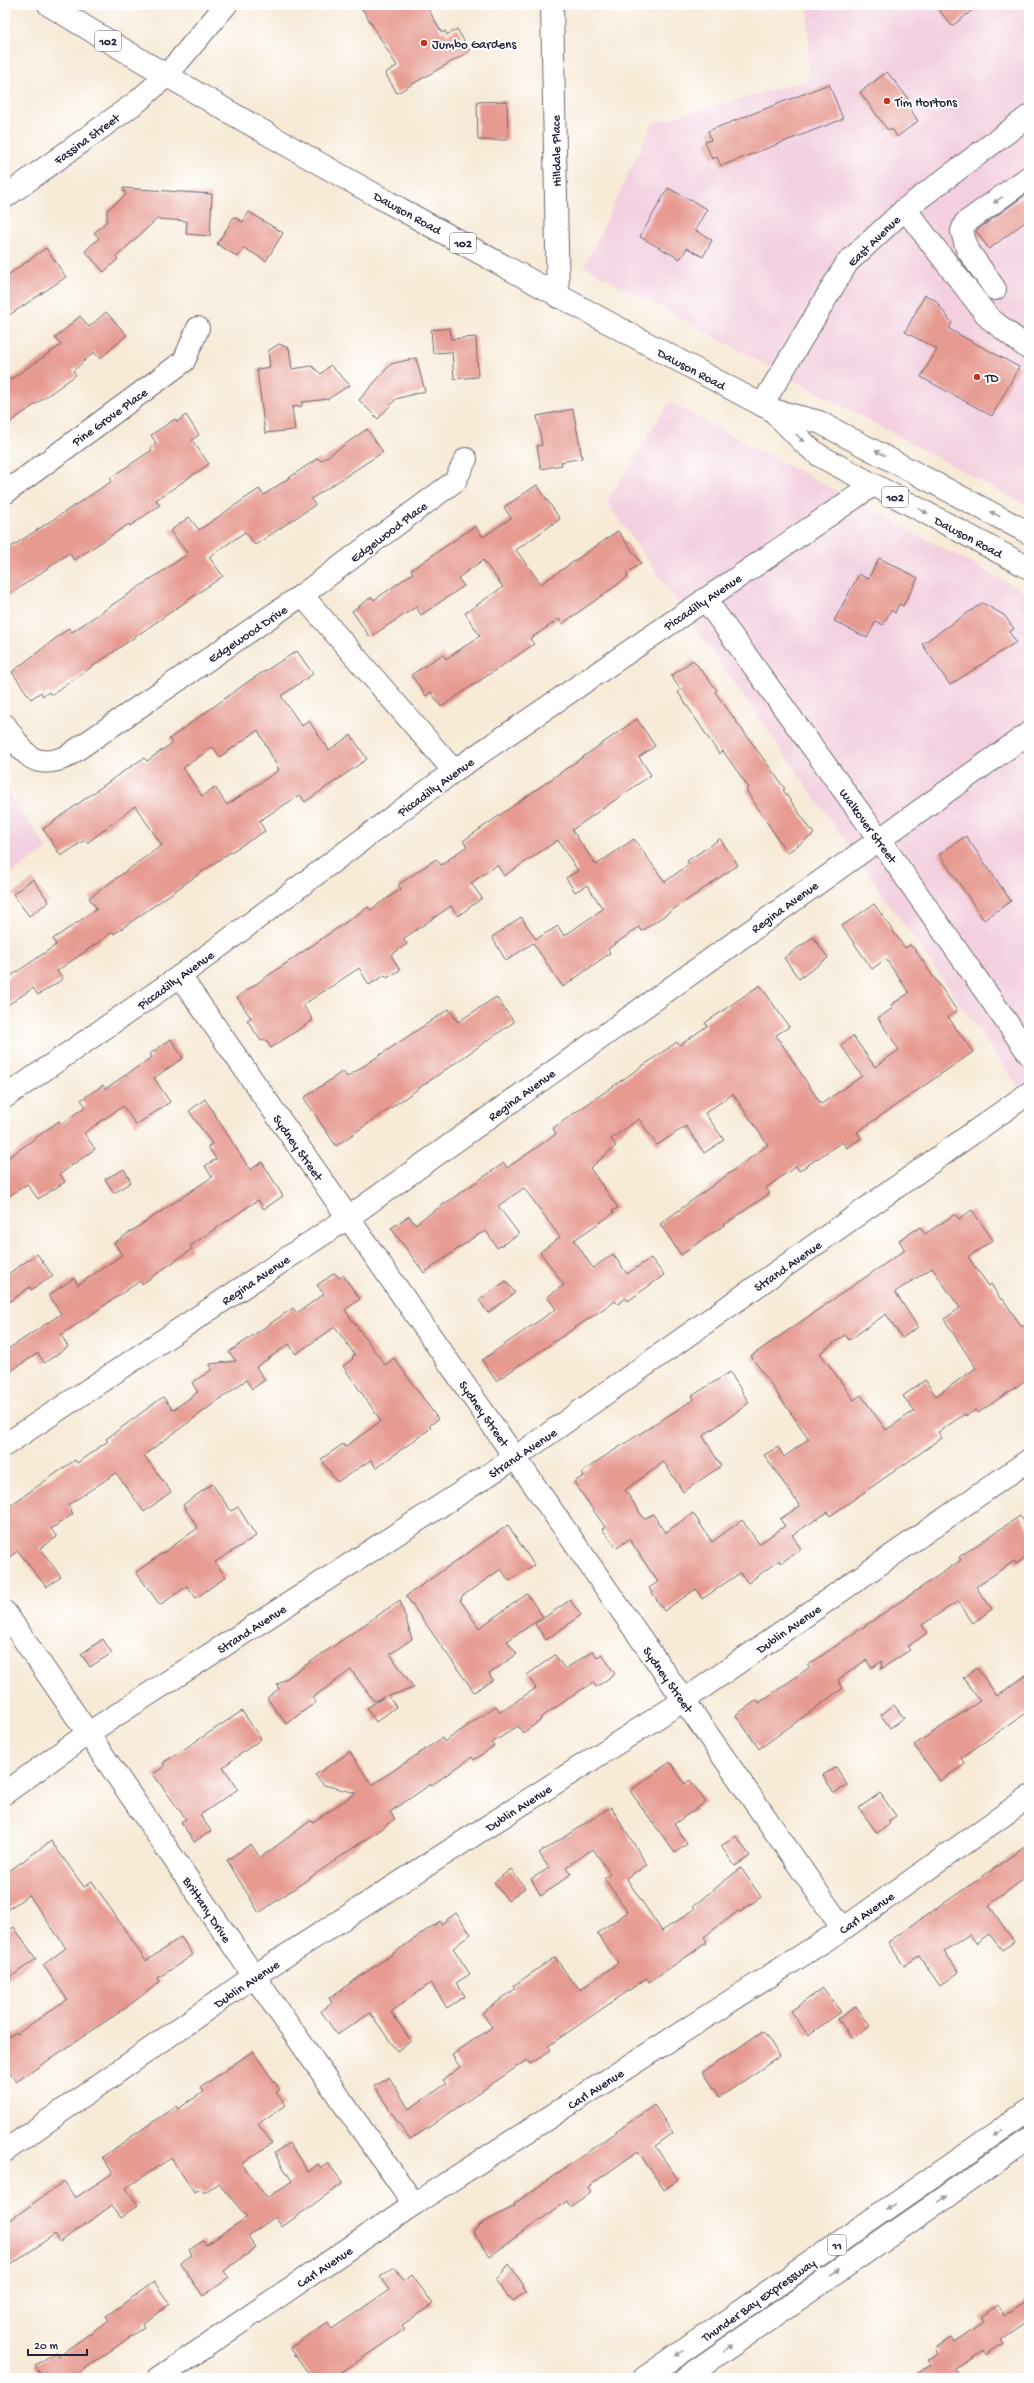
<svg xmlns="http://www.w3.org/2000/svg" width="1034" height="2383" font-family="'Gochi Hand',sans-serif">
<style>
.built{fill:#f3cfdf}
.building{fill:#e69a90;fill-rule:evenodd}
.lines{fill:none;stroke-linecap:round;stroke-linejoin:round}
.minor-casing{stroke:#6d6872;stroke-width:24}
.major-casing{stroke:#6d6872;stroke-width:24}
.highway-casing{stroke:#6d6872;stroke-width:24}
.minor{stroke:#fff;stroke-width:22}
.major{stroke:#fff;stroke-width:22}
.highway{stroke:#fff;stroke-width:22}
.oneway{fill:#9c9ca7}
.poi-dot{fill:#c8321e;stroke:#fff;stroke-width:1.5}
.labels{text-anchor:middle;stroke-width:4;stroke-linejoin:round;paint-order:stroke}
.shield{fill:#fff;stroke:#646476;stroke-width:1}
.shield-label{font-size:12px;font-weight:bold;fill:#22223b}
.poi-label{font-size:13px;fill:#22223b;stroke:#fff;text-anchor:start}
.street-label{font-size:13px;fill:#22223b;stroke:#fff}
</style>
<rect width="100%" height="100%" fill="#fff"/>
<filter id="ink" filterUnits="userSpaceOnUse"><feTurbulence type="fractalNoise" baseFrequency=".025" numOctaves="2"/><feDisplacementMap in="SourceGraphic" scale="8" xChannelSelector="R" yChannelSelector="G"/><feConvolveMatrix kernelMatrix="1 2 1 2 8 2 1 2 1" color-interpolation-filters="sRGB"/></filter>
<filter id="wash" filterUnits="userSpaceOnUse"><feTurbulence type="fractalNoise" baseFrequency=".012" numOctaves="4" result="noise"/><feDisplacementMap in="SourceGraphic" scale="16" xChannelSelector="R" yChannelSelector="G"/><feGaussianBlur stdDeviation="0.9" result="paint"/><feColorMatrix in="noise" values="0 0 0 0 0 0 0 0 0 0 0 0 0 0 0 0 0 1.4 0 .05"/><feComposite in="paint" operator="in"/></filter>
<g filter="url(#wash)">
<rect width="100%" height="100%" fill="#f7ead7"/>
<!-- built -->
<g class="built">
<path d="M808 5H1029V507L584 266 653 123 808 80Z"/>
<path d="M669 402 1029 594V1102L607 502Z"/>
<path d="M5 788 47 849 5 878Z"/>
</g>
<g id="blocks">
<!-- building -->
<g class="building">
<path d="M360 5H426L442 33 445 31 447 35 457 29 470 51 397 93 385 73 397 66Z"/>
<path d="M935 5H979L952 26Z"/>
<path d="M887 72 908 98 907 104 918 121 897 137 893 130 887 129 860 92Z"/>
<path d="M829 84 843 119 721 166 717 157 712 159 705 142 711 140 708 131Z"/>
<path d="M507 101 508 140H478L477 102Z"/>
<path d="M123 188 212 194 210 236 186 234 187 221 157 219 116 257 118 259 104 272 85 251 99 238 94 233 107 221V210L126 195Z"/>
<path d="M668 188 707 209 695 230 712 240 703 257 687 248 680 259 640 237Z"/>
<path d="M1029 192V219L989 249 976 231Z"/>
<path d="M249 212 283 233 266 261 244 248 238 257 217 244 234 217 243 222Z"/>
<path d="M46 248 66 277 5 318V277Z"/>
<path d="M925 295 935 300 952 323 949 329 1019 367 992 416 921 377 937 349 905 332Z"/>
<path d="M106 312 127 335 100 359 94 352 73 371 76 375 5 426V383L61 345 55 338 80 316 89 327Z"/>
<path d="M450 328 451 339 476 337 478 377 454 379 452 352 433 353 431 330Z"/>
<path d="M279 344 289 348 292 369 312 366 321 374 330 365 350 385 328 399 302 402V406L292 407 295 430 265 433 257 369 270 367 268 351Z"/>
<path d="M416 358 425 391 396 399 378 419 359 400 391 364Z"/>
<path d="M573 409 582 458 561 462 562 465 541 469 537 446 542 445 537 416Z"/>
<path d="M186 415 199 435 192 440 209 464 156 500 160 505 130 526 129 524 74 560 69 553 5 598V551L112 481 110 478 152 450 150 447 156 443 151 435 175 419 177 422Z"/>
<path d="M367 429 383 452 311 499 315 505 255 545 245 532 209 557 223 576 51 695 49 692 43 696 41 692 31 699 12 672 69 628 72 632 188 554 170 531 189 517 199 530 259 489 264 495 318 458 321 461Z"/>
<path d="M537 485 560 519 516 550 541 584 618 531 641 563 626 574 628 577 562 624 559 619 530 639 534 644 441 707 431 692 426 696 411 675 443 654 446 659 480 636 465 613 503 587 483 560 458 578 464 586 421 615 416 607 370 637 352 611 372 597 374 600 413 573 411 570 475 526 483 537 511 518 504 507Z"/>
<path d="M879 558 918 578 903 606 899 604 895 613 891 610 883 625 876 621 867 638 834 621 859 574 868 579Z"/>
<path d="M982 603 1004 615 1014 629 1009 632 1016 642 950 685 922 644Z"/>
<path d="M297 651 313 674 281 696 302 726 309 721 329 750 351 735 367 759 305 802 300 795 259 821 265 831 223 857 114 934 113 932 57 971 63 979 38 995 33 988 5 1007V980L56 945 53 939 97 909 89 898 162 845 135 806 87 843 85 840 61 856 43 829 121 773 144 758 147 761 172 743 169 739 249 681ZM258 730 279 770 227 805 215 787 202 796 183 768 213 747 220 757Z"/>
<path d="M693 660 717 690 715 692 773 772 785 789 783 790 814 834 787 853 746 790 749 788 723 751 719 754 678 692 681 690 671 676Z"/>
<path d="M637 719 655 746 639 757 651 775 572 830 596 865 634 839 665 882 689 864 687 861 720 839 738 865 642 931 639 927 608 949 610 953 563 987 533 943 506 961 492 937 521 917 536 939 558 926 564 936 603 909 587 885 575 892 566 878 578 871 558 840 504 876 497 865 471 883 482 898 458 916 451 906 403 939 407 944 391 955 400 970 387 978 385 975 369 985 359 968 303 1005 313 1020 271 1048 265 1039 261 1041 247 1020 251 1018 237 997 368 907 370 910 401 889 398 885 436 859 441 865 467 846 463 841Z"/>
<path d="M966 836 1011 901 984 920 939 854Z"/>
<path d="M33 879 49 902 29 916 13 894Z"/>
<path d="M874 904 905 948 910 945 915 950 949 999 957 1011 948 1017 973 1052 857 1132 861 1138 847 1148 842 1142 799 1171 796 1166 766 1188 770 1193 681 1255 660 1224 768 1145 733 1094 705 1113 724 1140 704 1153 686 1126 657 1145 639 1119 611 1139 616 1146 590 1168 618 1208 612 1211 614 1213 574 1240 593 1268 613 1254 627 1274 651 1258 664 1275 628 1301 626 1298 618 1304 615 1301 496 1381 482 1360 556 1309 547 1297 564 1285 540 1252 560 1237 524 1188 498 1206 519 1234 497 1248 486 1231 477 1235 424 1273 391 1228 409 1216 415 1224 504 1163 507 1168 556 1134 553 1128 677 1042 680 1045 707 1026 705 1023 760 985 789 1027 776 1035 821 1104 862 1076 841 1045 853 1036 875 1067 899 1050 878 1018 893 1008 891 1005 909 993 886 959 872 969 842 926Z"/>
<path d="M813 937 828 958 799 979 784 958Z"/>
<path d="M496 997 514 1022 336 1146 304 1098 343 1071 347 1077 449 1009 458 1022Z"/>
<path d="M171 1039 183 1058 154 1078 170 1102 136 1125 123 1106 84 1133 95 1149 60 1174 65 1182 38 1199 27 1184 5 1199V1160L59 1121 61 1124 86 1106 81 1100 103 1085 105 1089 152 1057 150 1054Z"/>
<path d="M205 1099 250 1170 262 1162 283 1196 264 1209 258 1200 190 1246 192 1249 142 1284 140 1281 61 1335 68 1347 44 1363 38 1353 5 1375V1351L61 1314 49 1295 74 1278 78 1285 122 1255 114 1243 212 1177 205 1166 216 1159 208 1146 212 1144 189 1111Z"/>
<path d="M124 1169 131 1182 114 1193 105 1179Z"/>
<path d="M972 1210 993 1240 968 1257 989 1286 991 1284 1001 1300 1003 1299 1022 1327 1029 1322V1378L978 1413 975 1410 966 1416 965 1414 938 1432 942 1438 830 1516 828 1512 792 1535 801 1549 781 1563 779 1560 748 1583 740 1573 702 1599 696 1589 664 1611 649 1588 658 1582 629 1539 617 1548 602 1529 605 1527 574 1482 584 1476 582 1473 596 1462 694 1399 692 1396 730 1372 749 1403 703 1436 721 1466 683 1492 664 1462 625 1490 644 1519 653 1514 665 1533 693 1513 712 1542 742 1520 759 1544 785 1526 780 1519 800 1506 764 1455 778 1447 784 1457 809 1439 751 1356 905 1250 899 1240 920 1227 925 1234 955 1214 959 1219ZM932 1268 960 1308 944 1319 976 1368 936 1396 925 1380 903 1396 914 1411 886 1430 861 1395 854 1400 820 1353 845 1335 849 1340 886 1314 902 1338 918 1327 895 1292Z"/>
<path d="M37 1254 53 1276 31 1290 30 1287 5 1305V1276Z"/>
<path d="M335 1273 339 1278 343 1275 360 1299 345 1310 385 1365 394 1358 438 1419 429 1426 431 1428 376 1468 371 1460 337 1482 321 1459 343 1444 345 1447 381 1421 343 1366 353 1359 352 1356 355 1355 335 1327 296 1354 289 1344 256 1367 265 1380 252 1389 246 1380 144 1455 171 1492 144 1512 116 1473 68 1505 73 1514 51 1529 57 1537 40 1548 61 1577 46 1587 18 1551 5 1560V1509L75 1460 77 1463 108 1441 106 1439 163 1397 173 1410 198 1392 192 1383 211 1370 210 1364 236 1361 229 1352 293 1308 297 1313 324 1294 317 1285Z"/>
<path d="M506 1281 515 1293 488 1313 479 1300Z"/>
<path d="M212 1484 231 1511 238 1507 256 1536 215 1562 226 1577 196 1598 187 1586 160 1605 136 1572 198 1528 183 1505Z"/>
<path d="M1020 1516 1029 1528V1555L1016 1564 1014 1561 976 1587 992 1609 973 1623 958 1601 922 1625 927 1633 907 1647 910 1650 881 1669 882 1661 872 1668 866 1660 838 1680 843 1688 759 1749 736 1715 757 1700 759 1703 810 1667 808 1665 961 1560 959 1557Z"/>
<path d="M508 1525 534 1565 509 1581 501 1569 461 1597 462 1599 460 1600 479 1628 527 1594 543 1617 507 1641 517 1654 489 1674 493 1680 474 1692 406 1596Z"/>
<path d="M400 1600 412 1639 390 1654 414 1688 388 1696 396 1707 376 1722 367 1708 384 1697 374 1701 351 1670 312 1698 316 1702 286 1724 267 1698 279 1689 277 1685Z"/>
<path d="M570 1600 581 1615 546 1640 535 1624Z"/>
<path d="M103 1639 112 1653 90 1667 81 1654Z"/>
<path d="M593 1651 597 1657 602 1654 615 1674 596 1687 593 1682 540 1718 541 1720 523 1733 518 1726 492 1743 494 1746 474 1760 472 1757 432 1785 431 1784 390 1812 395 1819 259 1913 227 1860 251 1844 260 1858 310 1821 313 1822 356 1793 324 1785 315 1775 350 1752 372 1785 442 1738 444 1742 496 1706 500 1712 536 1688 527 1675 555 1655 565 1669Z"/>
<path d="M977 1668 997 1696 1029 1673V1711L961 1758 965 1764 940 1781 914 1745 980 1701 963 1678Z"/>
<path d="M894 1705 904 1718 890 1728 881 1715Z"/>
<path d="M242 1711 261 1739 223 1767 238 1789 200 1815 211 1831 194 1842 181 1822 186 1819 153 1774 165 1766 163 1763Z"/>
<path d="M670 1762 685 1784 690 1780 706 1802 674 1824 687 1844 675 1853 630 1791Z"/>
<path d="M836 1767 847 1785 834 1793 823 1775Z"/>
<path d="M880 1793 896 1816 888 1821 890 1824 877 1833 859 1808Z"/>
<path d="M611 1807 647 1865 626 1878 662 1931 695 1909 693 1906 741 1868 761 1897 740 1912 738 1911 704 1937 707 1942 689 1955 649 1982 647 1978 548 2046 551 2050 530 2064 527 2060 410 2140 374 2086 389 2077 409 2109 446 2084 443 2080 460 2067 452 2055 492 2027 482 2013 515 1989 513 1986 555 1957 573 1983 574 1982 580 1990 618 1963 597 1933 628 1912 604 1878 610 1874 593 1849 566 1867 571 1874 541 1896 531 1879 549 1868 539 1853Z"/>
<path d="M736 1836 750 1856 735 1866 721 1846Z"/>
<path d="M51 1841 84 1887 92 1881 146 1961 181 1937 193 1955 158 1978 160 1982 124 2009 16 2082 5 2066V2039L16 2032 17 2034 67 1999 43 1965 66 1948 29 1895 5 1911V1874Z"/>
<path d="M1029 1844V1875L989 1905 1014 1942 1002 1950 989 1934 976 1943 970 1934 944 1951 959 1972 940 1986 919 1956 904 1966 888 1942Z"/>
<path d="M511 1869 525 1888 508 1901 494 1882Z"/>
<path d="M456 1913 471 1934 453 1948 470 1974 456 1983 465 1996 447 2008 431 1983 391 2012 411 2041 397 2051 370 2013 337 2035 321 2011 332 2003 329 1998 440 1921 441 1924Z"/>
<path d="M14 1927 36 1959 5 1981V1934Z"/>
<path d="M823 1988 841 2012 808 2035 791 2011Z"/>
<path d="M856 2006 870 2026 852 2038 838 2019Z"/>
<path d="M763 2031 780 2056 720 2097 703 2072Z"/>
<path d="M253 2051 280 2090 276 2092 285 2105 258 2124 272 2143 242 2164 267 2198 292 2181 274 2153 289 2143 308 2172 318 2164 321 2168 328 2163 343 2183 282 2227 275 2217 248 2236 256 2248 224 2271 229 2278 203 2296 180 2263 192 2255 189 2250 203 2241 206 2245 247 2217 218 2183 204 2193 201 2189 194 2192 171 2158 126 2188 138 2205 120 2218 111 2206 60 2242 55 2234 5 2269V2224L64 2181 75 2198 113 2173 102 2157 176 2106 178 2109 203 2092 200 2088Z"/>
<path d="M654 2105 673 2133 655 2146 678 2180 664 2190 638 2151 588 2187 591 2192 570 2207 567 2201 489 2256 473 2232 481 2224 515 2206 514 2204Z"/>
<path d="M509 2264 524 2286 523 2287 526 2292 513 2301 509 2296 507 2297 496 2281Z"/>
<path d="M395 2267 404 2281 412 2275 433 2304 402 2325 405 2329 333 2378H312L290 2348 328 2322 332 2329 389 2290 380 2277Z"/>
<path d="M154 2282 170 2304 142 2324 144 2327 72 2378H43L35 2366 55 2352 58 2356 109 2320 106 2316Z"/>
<path d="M1029 2298V2319L1000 2339 1003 2343 986 2355 984 2351 955 2369 961 2378H912L931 2365 928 2360 938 2353 935 2348 951 2338 954 2343 983 2323 980 2318 997 2306 1004 2316Z"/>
</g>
</g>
</g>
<g filter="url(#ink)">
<use href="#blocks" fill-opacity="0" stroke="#6d6872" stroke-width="1"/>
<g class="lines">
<defs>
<g id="minor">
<path d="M552 5 558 297"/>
<path d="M5 197 138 101 166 76"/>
<path d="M905 209 989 318 1029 349"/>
<path d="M995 289 967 249 962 231 965 223 1029 177"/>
<path d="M762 405 847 263 905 209 1029 116"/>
<path d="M5 493 184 361 198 328"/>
<path d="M302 595 454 771"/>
<path d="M705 599 879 839 1029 1054"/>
<path d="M5 725C23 751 31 771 66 757L302 595 455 481 466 459"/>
<path d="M180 976 843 1929"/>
<path d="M5 1097 180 976 454 771 873 485"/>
<path d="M5 1445 349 1217 1029 733"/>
<path d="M5 1612 254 1976 414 2204"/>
<path d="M5 1793 87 1734 516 1457 1029 1093"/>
<path d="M5 2151 254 1976 683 1701 1029 1460"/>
<path d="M159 2378 414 2204 843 1929 1029 1797"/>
</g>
<g id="major">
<path d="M49 5C282 147 522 277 762 405L772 410 819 422 1029 533"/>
<path d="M166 76 226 5"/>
<path d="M772 410 805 444 820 456 1029 568"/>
</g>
<g id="highway">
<path d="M644 2378 1029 2110"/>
<path d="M685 2378 1029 2139"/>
</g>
</defs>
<!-- minor casing -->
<use href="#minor" class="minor-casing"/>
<!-- major casing -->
<use href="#major" class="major-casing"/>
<!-- highway casing -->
<use href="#highway" class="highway-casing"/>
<!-- minor -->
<use href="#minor" class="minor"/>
<!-- major -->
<use href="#major" class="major"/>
<!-- highway -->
<use href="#highway" class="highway"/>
</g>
<!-- one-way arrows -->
<defs><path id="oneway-solid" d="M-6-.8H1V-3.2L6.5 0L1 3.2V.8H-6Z"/></defs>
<g class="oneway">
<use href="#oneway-solid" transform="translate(998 200) rotate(144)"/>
<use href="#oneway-solid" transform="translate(800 438) rotate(45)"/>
<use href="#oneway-solid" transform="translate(880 453) rotate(-152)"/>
<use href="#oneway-solid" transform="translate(923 511) rotate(28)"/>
<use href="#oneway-solid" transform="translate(995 514) rotate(-152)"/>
<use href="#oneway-solid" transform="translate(997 2133) rotate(144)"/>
<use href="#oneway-solid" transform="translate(942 2199) rotate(-35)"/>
<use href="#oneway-solid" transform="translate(891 2207) rotate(145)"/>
<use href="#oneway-solid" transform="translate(835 2273) rotate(-35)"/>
<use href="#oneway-solid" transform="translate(728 2348) rotate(-35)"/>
<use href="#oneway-solid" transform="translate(680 2353) rotate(145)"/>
</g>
</g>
<!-- markers -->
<g class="poi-dot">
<circle cx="424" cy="43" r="4"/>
<circle cx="887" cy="101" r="4"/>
<circle cx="977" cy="377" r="4"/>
</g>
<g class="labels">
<!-- shield labels -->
<g class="shield">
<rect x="95" y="31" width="26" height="20" rx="3"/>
<rect x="450" y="233" width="26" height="20" rx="3"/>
<rect x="882" y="487" width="26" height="20" rx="3"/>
<rect x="828" y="2235" width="18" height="20" rx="3"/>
</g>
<g class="shield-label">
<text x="108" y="45">102</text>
<text x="463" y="247">102</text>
<text x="895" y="501">102</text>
<text x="837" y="2249">11</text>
</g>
<!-- poi labels -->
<g class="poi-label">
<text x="432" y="48">Jumbo Gardens</text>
<text x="895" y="106">Tim Hortons</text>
<text x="985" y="382">TD</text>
</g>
<!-- street labels -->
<g class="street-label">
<text transform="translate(86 138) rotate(-36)" y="5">Fassina Street</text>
<text transform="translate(555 151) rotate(-91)" y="5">Hilldale Place</text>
<text transform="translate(408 212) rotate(29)" y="5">Dawson Road</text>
<text transform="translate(873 240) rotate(-44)" y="5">East Avenue</text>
<text transform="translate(692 368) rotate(28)" y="5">Dawson Road</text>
<text transform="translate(109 416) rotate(-36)" y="5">Pine Grove Place</text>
<text transform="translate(388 531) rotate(-37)" y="5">Edgewood Place</text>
<text transform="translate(969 536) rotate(28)" y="5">Dawson Road</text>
<text transform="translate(702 601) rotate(-34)" y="5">Piccadilly Avenue</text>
<text transform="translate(247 633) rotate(-34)" y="5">Edgewood Drive</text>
<text transform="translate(435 786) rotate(-36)" y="5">Piccadilly Avenue</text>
<text transform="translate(869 825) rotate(54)" y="5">Walkover Street</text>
<text transform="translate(784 906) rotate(-36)" y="5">Regina Avenue</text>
<text transform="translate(175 979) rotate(-36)" y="5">Piccadilly Avenue</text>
<text transform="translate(521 1094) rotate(-36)" y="5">Regina Avenue</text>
<text transform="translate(299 1147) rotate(55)" y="5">Sydney Street</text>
<text transform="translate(787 1265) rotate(-35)" y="5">Strand Avenue</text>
<text transform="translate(255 1279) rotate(-34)" y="5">Regina Avenue</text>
<text transform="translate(485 1413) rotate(55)" y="5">Sydney Street</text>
<text transform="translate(522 1452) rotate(-34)" y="5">Strand Avenue</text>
<text transform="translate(251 1628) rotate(-33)" y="5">Strand Avenue</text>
<text transform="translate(788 1628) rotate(-35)" y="5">Dublin Avenue</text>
<text transform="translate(669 1679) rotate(55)" y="5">Sydney Street</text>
<text transform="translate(518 1807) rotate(-33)" y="5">Dublin Avenue</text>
<text transform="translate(208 1909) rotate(56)" y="5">Brittany Drive</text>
<text transform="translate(866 1912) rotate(-35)" y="5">Carl Avenue</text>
<text transform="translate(246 1983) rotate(-34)" y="5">Dublin Avenue</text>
<text transform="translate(595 2088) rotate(-33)" y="5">Carl Avenue</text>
<text transform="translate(324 2266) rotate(-34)" y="5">Carl Avenue</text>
<text transform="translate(758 2299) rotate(-35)" y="5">Thunder Bay Expressway</text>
</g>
</g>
<!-- margin -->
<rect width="1034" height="2383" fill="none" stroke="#fff" stroke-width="20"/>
<!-- scale -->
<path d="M28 2349v6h59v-6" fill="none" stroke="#22223b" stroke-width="2"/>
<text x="34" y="2349" font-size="12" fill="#22223b" stroke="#ffffff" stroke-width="3" paint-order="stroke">20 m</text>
</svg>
